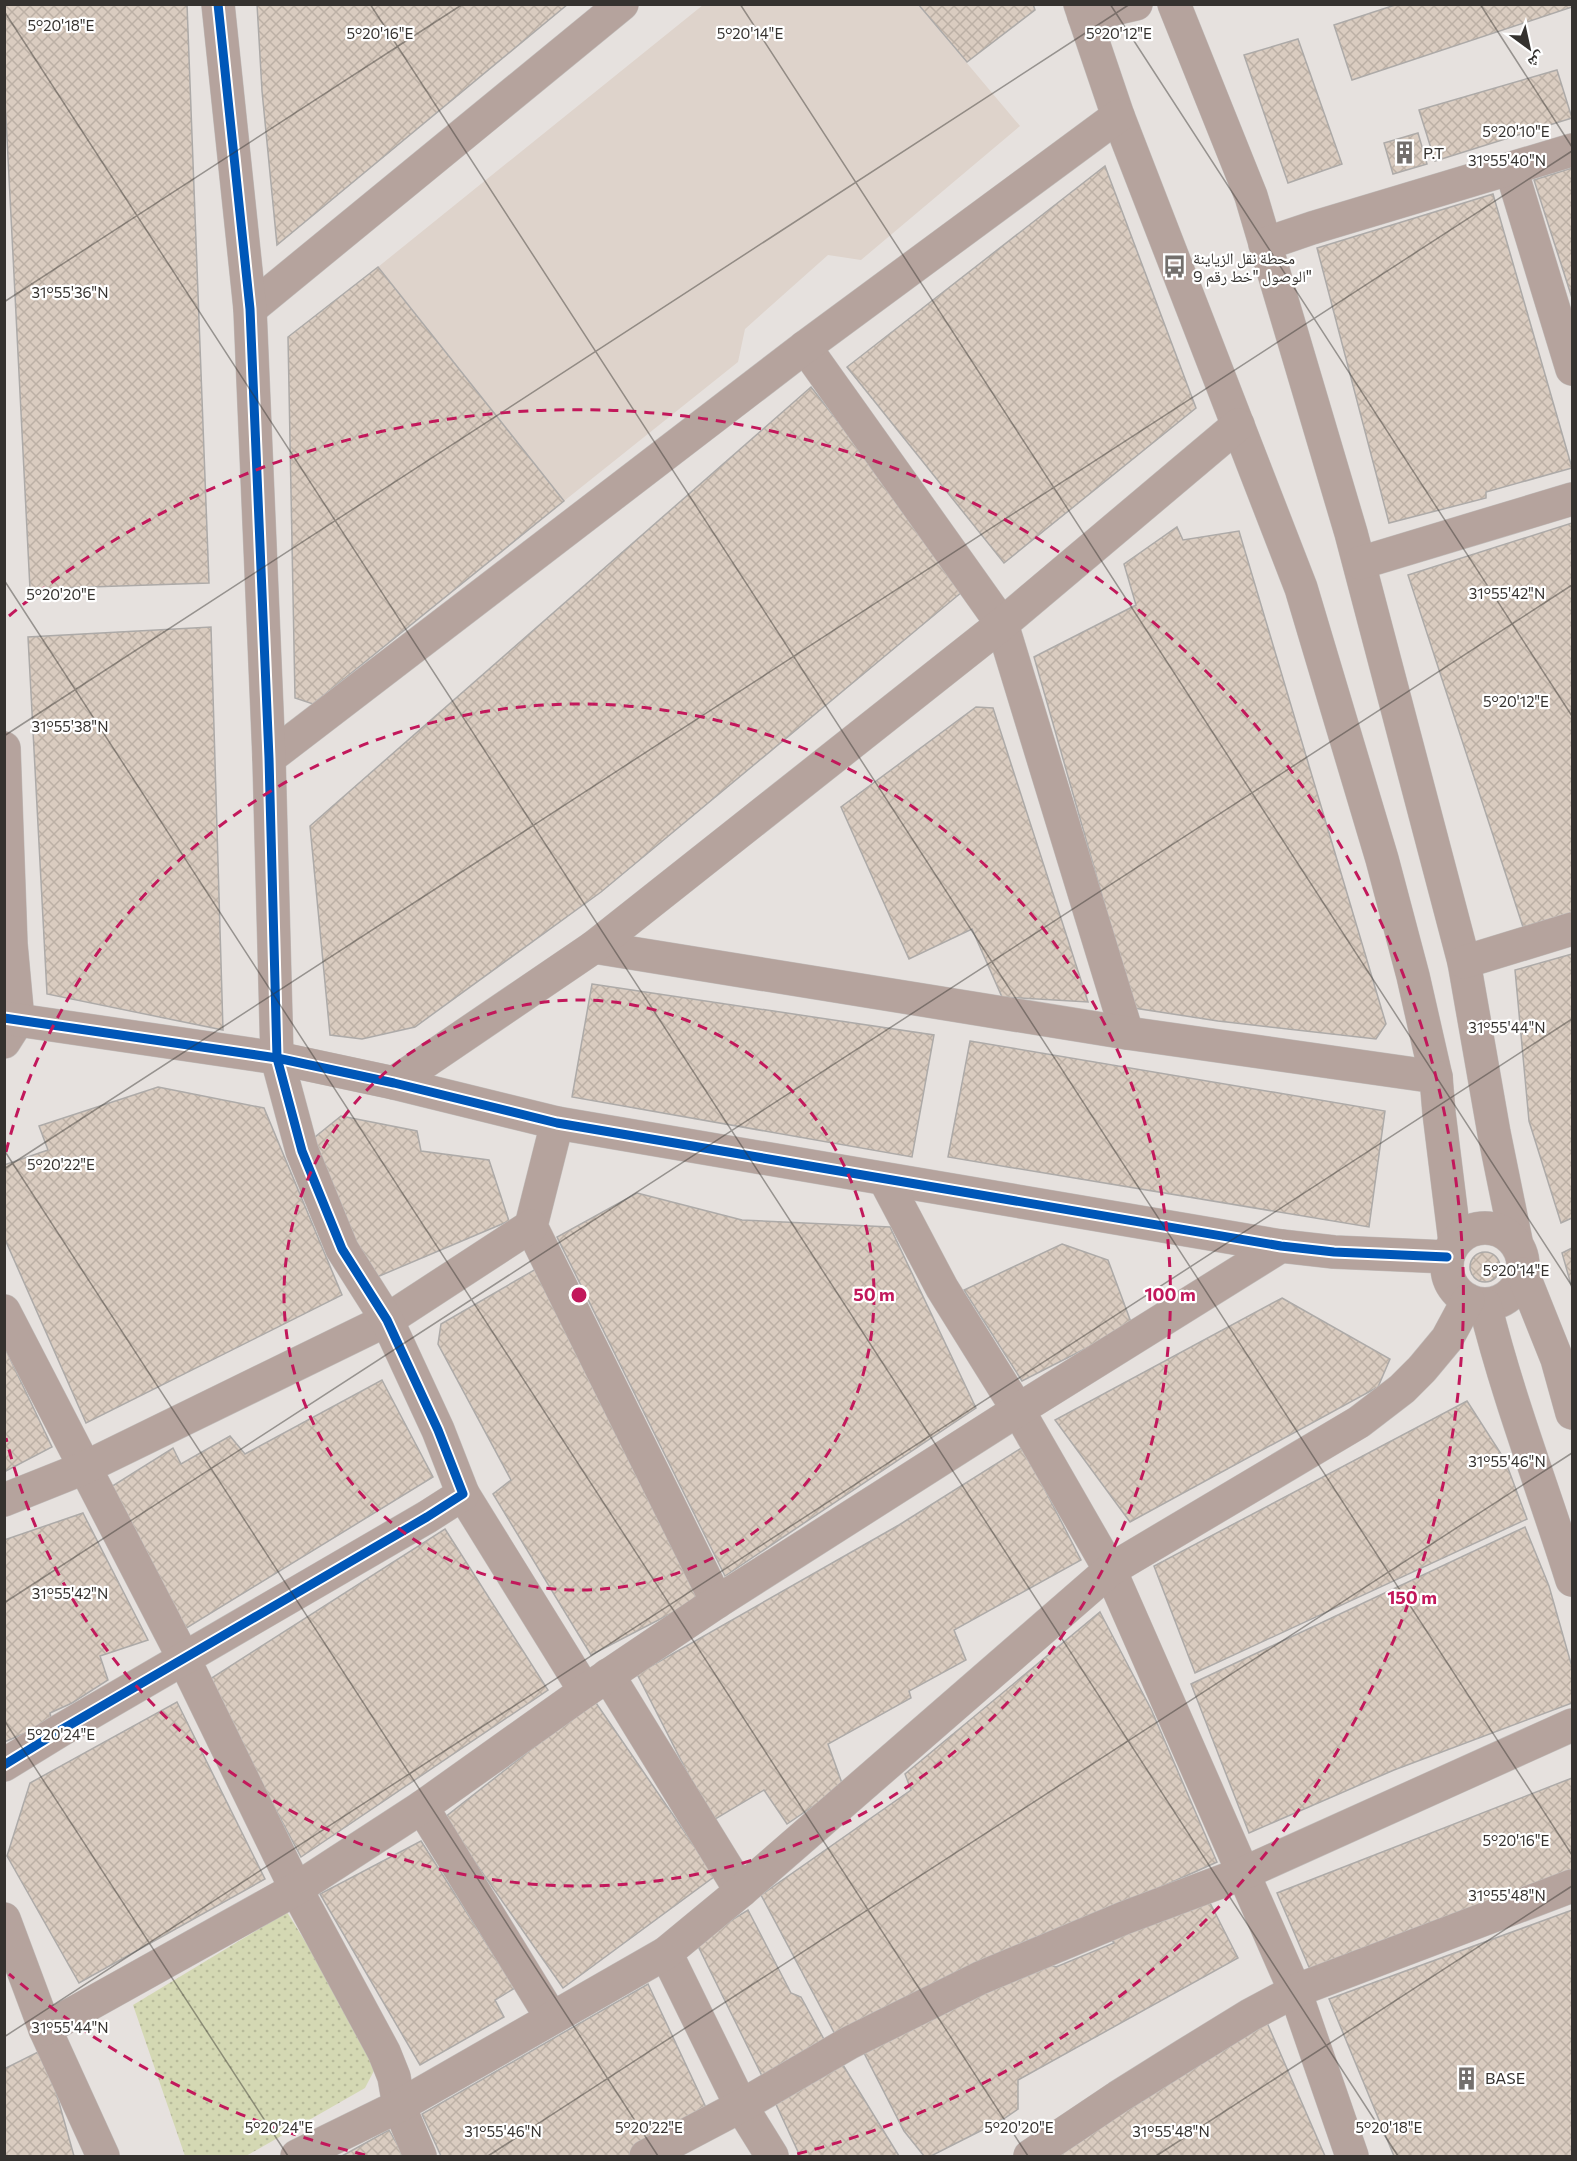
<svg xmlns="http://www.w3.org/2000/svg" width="1577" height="2161" font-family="Commissioner,'Noto Naskh Arabic',sans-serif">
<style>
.built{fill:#ded3cb}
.grass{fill:url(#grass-dots)}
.building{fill:url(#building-cross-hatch);stroke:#adaaa8;stroke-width:1.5}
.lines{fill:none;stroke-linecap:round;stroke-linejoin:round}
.minor-casing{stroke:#c2bebc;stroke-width:34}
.minor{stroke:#b5a39d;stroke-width:33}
.cycleway-casing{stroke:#fff;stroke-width:13}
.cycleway{stroke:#0057b8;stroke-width:9}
.ticks{fill:none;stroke:#35322f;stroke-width:1.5;stroke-opacity:0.45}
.ring{fill:none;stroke:#c2185b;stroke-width:3;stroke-dasharray:10 8}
.labels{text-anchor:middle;stroke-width:4.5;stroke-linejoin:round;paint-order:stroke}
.poi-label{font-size:16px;fill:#35322f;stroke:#fff;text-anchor:start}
.ticks-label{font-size:15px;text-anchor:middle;fill:#35322f;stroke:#fff;stroke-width:4.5;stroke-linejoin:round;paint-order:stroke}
.centre{fill:#c2185b;stroke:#fff;stroke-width:3}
.ring-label{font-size:18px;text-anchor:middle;font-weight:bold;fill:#c2185b;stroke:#fff;stroke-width:4.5;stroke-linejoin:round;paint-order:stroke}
</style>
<defs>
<pattern id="grass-dots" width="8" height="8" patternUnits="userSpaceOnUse" patternTransform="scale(1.5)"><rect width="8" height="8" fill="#d4d8b3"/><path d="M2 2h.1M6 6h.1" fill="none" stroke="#b7ba9a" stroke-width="1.8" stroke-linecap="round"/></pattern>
<pattern id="building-cross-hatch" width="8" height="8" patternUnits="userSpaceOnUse" patternTransform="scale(1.5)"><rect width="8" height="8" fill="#daccc0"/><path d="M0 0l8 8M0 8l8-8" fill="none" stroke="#bcb0a5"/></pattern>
</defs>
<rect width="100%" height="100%" fill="#e6e1de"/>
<!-- built -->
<path class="built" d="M703 5H918L1020 126 861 260 828 255 745 329 738 362 564 501 378 267Z"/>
<!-- grass -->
<path class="grass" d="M287 1912 379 2061 365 2088 246 2156H185L133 2005Z"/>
<!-- building -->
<g class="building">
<path d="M4 4H187L209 583 30 589 4 79Z"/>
<path d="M257 4H568L277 245 262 91Z"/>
<path d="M918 4H1033L1035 10 967 62Z"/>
<path d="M1398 4H1572V7L1352 80 1334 25Z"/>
<path d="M1298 39 1342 164 1288 183 1244 55Z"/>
<path d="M1557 70 1572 118 1435 161 1419 110Z"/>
<path d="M1418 133 1427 164 1393 174 1384 143Z"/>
<path d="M1105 166 1196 408 1004 563 847 367Z"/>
<path d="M1572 168V298L1534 180Z"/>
<path d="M1493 194 1572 468 1486 492V498L1389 523 1317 248Z"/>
<path d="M378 267 564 501 313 704 295 698 288 337Z"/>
<path d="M811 387 968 587 601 892 415 1027 362 1039 330 1035 310 826Z"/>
<path d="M1572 523V913L1523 927 1408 575Z"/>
<path d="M1177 527 1183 540 1239 531 1386 1024 1376 1039 1218 1021 1134 1008 1034 657 1136 605 1124 564Z"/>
<path d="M211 627 223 1030 47 994 28 637Z"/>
<path d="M976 707 993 708 1088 1002 1002 997 972 929 909 959 841 807Z"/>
<path d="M1572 954V1218L1561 1223 1529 1121 1515 970Z"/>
<path d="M592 984 934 1035 912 1157 572 1097Z"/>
<path d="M970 1041 1385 1111 1369 1227 948 1157Z"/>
<path d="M158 1087 264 1108 342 1295 86 1423 4 1237V1165L48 1150 39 1126Z"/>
<path d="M341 1116 417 1131 421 1151 489 1160 509 1221 370 1280 310 1141Z"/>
<path d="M637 1193 742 1220 890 1227 976 1408 725 1576 557 1237Z"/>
<path d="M1062 1244 1108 1260 1132 1325 1022 1381 964 1290Z"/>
<path d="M1572 1248V1288L1562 1253Z"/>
<circle cx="1485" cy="1267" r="15"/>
<path d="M536 1269 699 1599 591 1655 493 1494 511 1480 438 1344 441 1324Z"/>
<path d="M1282 1298 1390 1359 1378 1387 1130 1522 1055 1420Z"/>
<path d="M4 1346 52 1447 4 1472Z"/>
<path d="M382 1380 433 1477 180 1632 106 1490 173 1448 181 1464 230 1436 245 1454Z"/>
<path d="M1467 1401 1505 1460 1527 1519 1195 1673 1154 1566Z"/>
<path d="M1023 1447 1081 1560 954 1630 966 1660 909 1691 911 1698 828 1744 843 1786 787 1824 764 1790 712 1821 637 1674 899 1525Z"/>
<path d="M83 1513 148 1640 100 1656 108 1680 72 1703 50 1713 52 1722 4 1742V1540Z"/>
<path d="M1525 1527 1549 1586 1572 1667V1703L1394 1770 1249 1833 1191 1684Z"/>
<path d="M445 1529 548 1690 301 1857 207 1681Z"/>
<path d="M1100 1612 1151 1709 1217 1862 1029 1946 837 2038 761 1895 911 1790 905 1774Z"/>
<path d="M594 1700 715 1876 563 1988 444 1818Z"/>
<path d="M177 1702 265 1879 79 1983 7 1856 30 1783Z"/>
<path d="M1572 1778V1870L1312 1974 1277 1893Z"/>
<path d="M421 1841 515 1988 495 2000 504 2017 420 2065 320 1894Z"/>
<path d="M1207 1897 1238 1958 1018 2080V2109L1002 2120 931 2156H924L904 2131 862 2049 1048 1964 1056 1967 1114 1943 1112 1940Z"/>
<path d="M748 1910 791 1993 801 1997 826 2043 763 2078 696 1942Z"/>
<path d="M1572 1910V2156H1394L1329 1999Z"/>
<path d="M648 1984 709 2114 631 2156H441L422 2114Z"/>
<path d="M1265 2018 1325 2156H1049Z"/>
<path d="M44 2049 74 2156H4V2069Z"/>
<path d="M843 2065 899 2156H800L774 2100Z"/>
<path d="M389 2130 404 2156H342Z"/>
</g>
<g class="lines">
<defs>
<g id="minor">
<path d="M1080 4 1118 116 1301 588 1382 859 1413 976 1436 1077 1439 1113 1455 1242"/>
<path d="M1174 4 1251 196 1351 533 1464 962 1494 1133 1516 1241"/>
<path d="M1084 16 1136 4"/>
<path d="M1511 169 1572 369"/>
<path d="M1265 244 1312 228 1572 150"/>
<path d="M250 309 622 4"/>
<path d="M805 347 1002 624 1127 1033"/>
<path d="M1360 563 1572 499"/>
<path d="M4 748 11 944 18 1020 4 1042"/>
<path d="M269 758 805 347 1118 116"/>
<path d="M594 947 1127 1033 1436 1077"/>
<path d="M1464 962 1572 929"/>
<path d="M4 1018 277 1058 394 1083 557 1123 1281 1246 1334 1252 1447 1257"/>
<path d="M394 1083 594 947 1002 624 1238 425"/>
<path d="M557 1123 531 1226 717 1602"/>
<path d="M885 1180 942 1288 1018 1410 1110 1570 1295 1991 1352 2156"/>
<circle cx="1485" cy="1266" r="38"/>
<path d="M1523 1274 1557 1359 1572 1413"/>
<path d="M1485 1305C1508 1398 1543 1488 1572 1580"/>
<path d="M4 1311 184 1659 296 1889 384 2052 394 2077 399 2106 420 2156"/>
<path d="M463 1494 585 1691"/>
<path d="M4 1500 84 1468 387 1320 531 1226"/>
<path d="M608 1675 741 1891"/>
<path d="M4 1765 61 1730 427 1517 463 1494 438 1430 387 1320 342 1249 302 1151 277 1058 269 758 250 309 218 4"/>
<path d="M422 1807 551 2017"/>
<path d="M4 1919 45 2029 103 2156"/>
<path d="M666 1953 741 2106 772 2156"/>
<path d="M45 2029 296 1889 422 1807 585 1691 717 1602 1018 1410 1281 1246"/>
<path d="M297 2156 399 2106 666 1953 741 1891 1110 1570 1359 1422 1402 1389 1422 1369 1447 1339 1468 1300"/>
<path d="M646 2156 741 2106 849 2043 980 1978 1124 1918 1244 1873 1572 1725"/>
<path d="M1030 2156 1118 2097 1185 2055 1250 2015 1295 1991 1572 1886"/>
</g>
</defs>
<!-- minor casing -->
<use href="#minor" class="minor-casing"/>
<!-- minor -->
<use href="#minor" class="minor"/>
<defs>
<g id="cycleway">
<path d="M4 1018 277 1058 394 1083 557 1123 1281 1246 1334 1252 1447 1257"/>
<path d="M4 1765 61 1730 427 1517 463 1494 438 1430 387 1320 342 1249 302 1151 277 1058 269 758 250 309 218 4"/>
</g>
</defs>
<!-- cycleway casing -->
<use href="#cycleway" class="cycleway-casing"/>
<!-- cycleway -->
<use href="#cycleway" class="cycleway"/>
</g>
<!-- ticks -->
<path class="ticks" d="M370 4 1572 1855M740 4 1572 1286M1110 4 1572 716M1480 4 1572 147M4 11 1398 2156M4 302 463 4M4 580 1028 2156M4 736 1130 4M4 1150 658 2156M4 1169 1572 151M4 1603 1572 585M4 1720 288 2156M4 2037 1572 1019M488 2156 1572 1453M1156 2156 1572 1886"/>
<!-- distance rings -->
<g class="ring">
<circle cx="579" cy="1295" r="295"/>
<path d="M6 1152A591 591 0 1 1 6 1438"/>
<path d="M365 2155A886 886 0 0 1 9 1974M9 616A886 886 0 1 1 793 2155"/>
</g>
<!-- icons -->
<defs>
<symbol id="building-bare" viewBox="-9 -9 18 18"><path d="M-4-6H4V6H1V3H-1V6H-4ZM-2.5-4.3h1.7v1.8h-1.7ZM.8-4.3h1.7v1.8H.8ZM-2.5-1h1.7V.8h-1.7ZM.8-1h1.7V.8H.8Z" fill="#736f6c" stroke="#fff" stroke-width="2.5" paint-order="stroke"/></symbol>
<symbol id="bus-bare" viewBox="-9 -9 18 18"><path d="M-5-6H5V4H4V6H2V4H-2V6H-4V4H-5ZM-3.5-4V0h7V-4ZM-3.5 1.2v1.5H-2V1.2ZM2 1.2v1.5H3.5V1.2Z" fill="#736f6c" stroke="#fff" stroke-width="2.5" paint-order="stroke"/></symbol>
</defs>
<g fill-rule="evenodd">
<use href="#building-bare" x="1388" y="136" width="33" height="33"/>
<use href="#bus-bare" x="1158" y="250" width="33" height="33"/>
<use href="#building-bare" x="1450" y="2062" width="33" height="33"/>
</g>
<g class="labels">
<!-- poi labels -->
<g class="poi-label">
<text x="1423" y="159">P.T</text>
<text x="1193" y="264">محطة نقل الزياينة<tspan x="1193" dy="18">الوصول "خط رقم 9"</tspan></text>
<text x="1485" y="2084">BASE</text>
</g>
</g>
<g class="ticks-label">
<text x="61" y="31">5°20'18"E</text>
<text x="380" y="39">5°20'16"E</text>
<text x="750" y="39">5°20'14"E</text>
<text x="1119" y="39">5°20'12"E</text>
<text x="1516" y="137">5°20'10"E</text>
<text x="1507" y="166">31°55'40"N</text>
<text x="70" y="298">31°55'36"N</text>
<text x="1507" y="599">31°55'42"N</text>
<text x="61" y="600">5°20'20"E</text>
<text x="1516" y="707">5°20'12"E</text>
<text x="70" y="732">31°55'38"N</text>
<text x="1507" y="1033">31°55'44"N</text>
<text x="61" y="1170">5°20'22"E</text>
<text x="1516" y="1276">5°20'14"E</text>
<text x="1507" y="1467">31°55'46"N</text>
<text x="70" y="1599">31°55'42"N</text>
<text x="61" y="1740">5°20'24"E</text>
<text x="1516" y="1846">5°20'16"E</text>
<text x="1507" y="1901">31°55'48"N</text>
<text x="70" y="2033">31°55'44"N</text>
<text x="279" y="2133">5°20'24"E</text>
<text x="649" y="2133">5°20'22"E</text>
<text x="1019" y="2133">5°20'20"E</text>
<text x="1389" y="2133">5°20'18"E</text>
<text x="503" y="2137">31°55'46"N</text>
<text x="1171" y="2137">31°55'48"N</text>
</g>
<circle cx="579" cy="1295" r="9" class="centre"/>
<g class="ring-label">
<text x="874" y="1301">50 m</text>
<text x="1170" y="1301">100 m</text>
<text x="1412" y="1604">150 m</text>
</g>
<!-- border -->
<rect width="1577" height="2161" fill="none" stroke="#35322f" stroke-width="12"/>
<!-- north arrow -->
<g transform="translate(1529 48) rotate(147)" stroke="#ffffff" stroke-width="4.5" paint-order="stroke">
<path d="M0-4.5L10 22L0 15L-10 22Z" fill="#35322f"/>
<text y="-9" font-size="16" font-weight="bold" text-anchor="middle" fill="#35322f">ش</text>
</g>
</svg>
